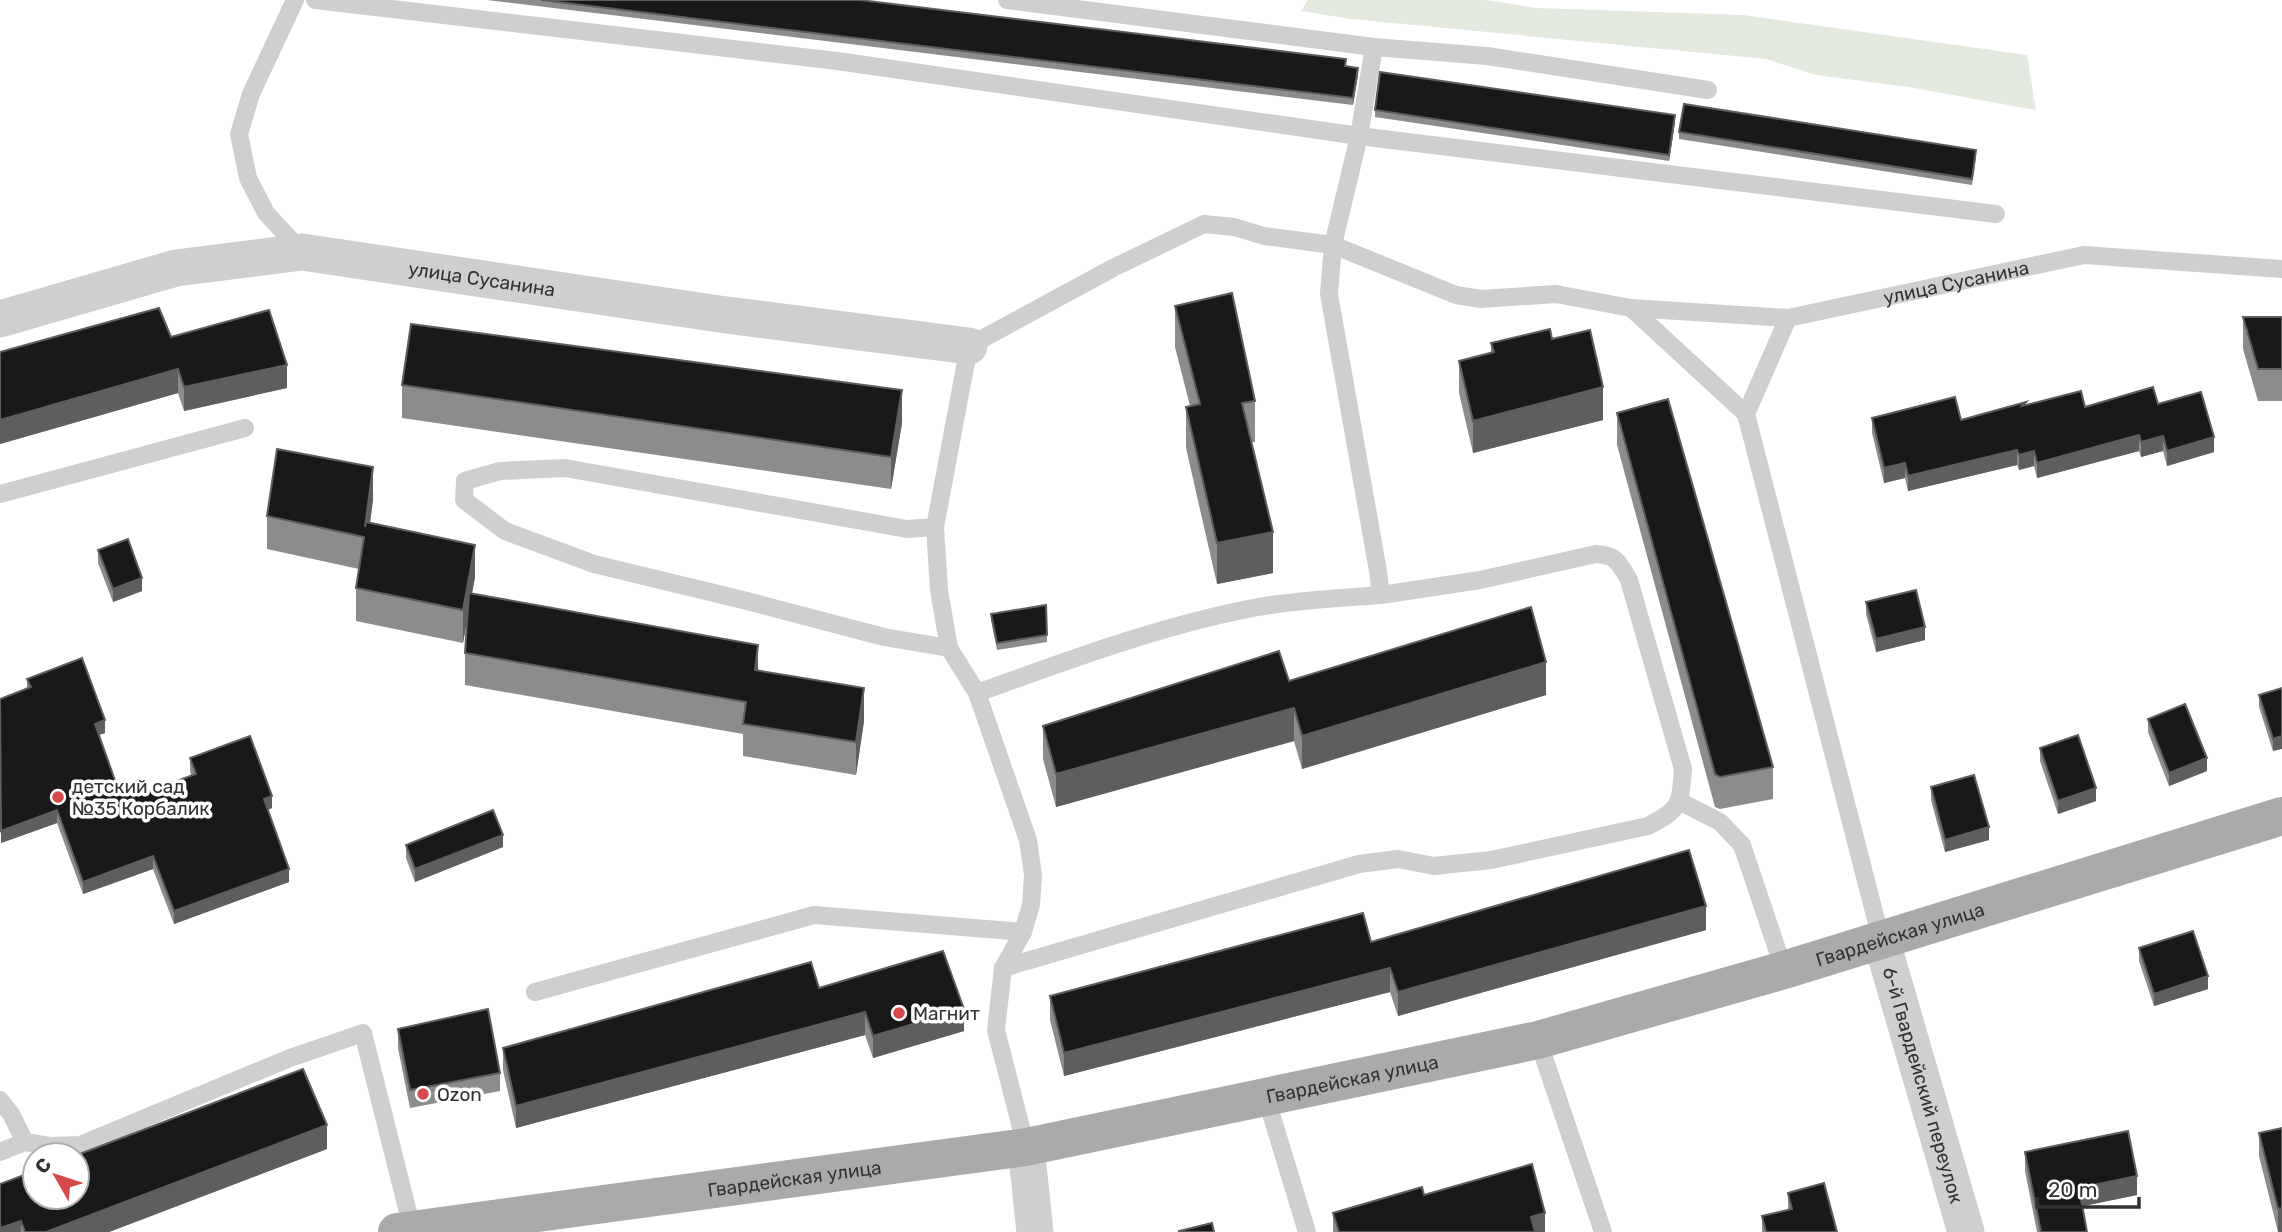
<svg xmlns="http://www.w3.org/2000/svg" width="2282" height="1232" font-family="Rubik,sans-serif">
<style>
.green{fill:#e4eadf}
.lines{fill:none;stroke-linecap:round;stroke-linejoin:round}
.service{stroke:#cfcfcf;stroke-width:18}
.minor{stroke:#cfcfcf;stroke-width:37}
.primary{stroke:#aaa;stroke-width:38}
.wall{fill:#8c8c8c}
.shaded-wall{fill:#5e5e5e}
.building{fill:#191919;stroke:#5e5e5e;stroke-width:2}
.poi-dot{fill:#d54a48;stroke:#fff;stroke-width:2.5}
.labels{text-anchor:middle;stroke-width:7;stroke-linejoin:round;paint-order:stroke}
.street-label{font-size:19px;fill:#323232;stroke:#fff}
.poi-label{font-size:19px;fill:#323232;stroke:#fff;text-anchor:start}
</style>
<rect width="100%" height="100%" fill="#fff"/>
<!-- green -->
<path class="green" d="M1308 0H1485L1537 8 1743 15 2027 55 2036 110 1909 87 1816 75 1766 59 1351 19 1301 11Z"/>
<g class="lines">
<!-- service -->
<g class="service">
<path d="M295 0 251 94 239 134 248 178 266 213 302 252"/>
<path d="M315 0 837 61 1359 136 1996 214"/>
<path d="M1007 0 1374 47 1487 56 1708 90"/>
<path d="M1631 308 1746 414 1881 939"/>
<path d="M1746 414 1788 318"/>
<path d="M0 494 245 428"/>
<path d="M935 527 939 590 949 648 977 693 1028 840 1033 875 1031 905 1023 932 1003 968 996 1030 1026 1147"/>
<path id="s1" d="M949 648 884 637 747 601 594 564 505 531 464 500 465 481 500 471 565 468 907 529 935 527 969 346 1113 268 1204 224 1234 227 1264 236 1333 245 1456 295 1481 299 1556 294 1631 308 1788 318 2084 255 2282 269"/>
<path d="M977 693C1069 660 1162 625 1258 607 1298 600 1341 598 1381 595L1378 571 1329 294 1333 245 1359 136 1374 47"/>
<path d="M1679 801 1720 822 1742 845 1784 970"/>
<path d="M1003 968 1359 864 1398 859 1434 866 1491 860 1648 826C1681 809 1680 805 1683 769L1629 580C1619 563 1617 555 1596 554L1480 580 1381 595"/>
<path d="M535 992 814 915 1023 932"/>
<path d="M1538 1040 1603 1232"/>
<path d="M1266 1097 1307 1232"/>
<path d="M0 1100 11 1114 25 1142 50 1146 80 1145 290 1058 363 1033 412 1228"/>
<path d="M0 1152 25 1142"/>
</g>
<!-- minor -->
<g class="minor">
<path id="s2" d="M0 319 176 268 302 252 719 314 969 346"/>
<path id="s3" d="M1881 939 1966 1232"/>
<path d="M1026 1147 1035 1232"/>
</g>
<!-- primary -->
<path class="primary" id="s4" d="M397 1232 1026 1147 1538 1040 1784 970 2282 816"/>
</g>
<!-- wall -->
<g class="wall">
<path d="M487 0H860L1358 75 1353 105Z"/>
<path d="M1375 110 1675 122 1669 161 1375 117Z"/>
<path d="M1679 132 1976 157 1972 185 1679 139Z"/>
<path d="M1175 306 1255 401V442H1251L1273 573 1217 584 1186 448V407L1190 406 1175 347Z"/>
<path d="M2243 317H2282V401H2258L2243 349Z"/>
<path d="M171 337 287 388 184 411 178 393 0 444V352Z"/>
<path d="M1552 339 1603 420 1473 453 1459 393V361L1491 353V343Z"/>
<path d="M402 385 902 423 891 489 402 418Z"/>
<path d="M2158 404 2214 452 2167 466 2163 451 2141 457 2139 451 2037 478 2034 466 2019 470 2017 465 1908 491 1905 478 1884 483 1872 433V418L1961 420 2026 405 2085 407Z"/>
<path d="M1617 413 1773 767V799L1720 809 1715 807 1617 445Z"/>
<path d="M373 500 370 523 475 577 472 593 758 670 864 721 856 775 743 756V734L465 685V653L467 621 463 643 356 621V588L359 569 267 549V516Z"/>
<path d="M98 550 142 591 113 602 98 563Z"/>
<path d="M1866 602 1925 640 1876 652 1866 614Z"/>
<path d="M1046 605 1047 642 997 650 991 620V614Z"/>
<path d="M27 679 105 733 99 735 117 786 133 797 191 775 190 771V758L272 808 268 810 289 882 174 924 153 869 83 894 57 823 1 843 0 699 27 689Z"/>
<path d="M1289 681 1546 695 1302 769 1294 741 1056 807 1043 759V726Z"/>
<path d="M2282 688 2273 751 2259 707V695Z"/>
<path d="M2148 719 2207 771 2169 786 2148 732Z"/>
<path d="M2040 748 2096 801 2058 814 2040 761Z"/>
<path d="M1931 787 1989 840 1945 852 1931 800Z"/>
<path d="M406 845 503 847 415 882 406 858Z"/>
<path d="M1706 930 1398 1016 1390 992 1064 1076 1050 1020V996L1371 942Z"/>
<path d="M2139 948 2208 989 2154 1006 2139 961Z"/>
<path d="M819 988 964 1031 873 1058 865 1035 516 1128 503 1070V1048Z"/>
<path d="M398 1029 500 1073V1091L410 1108 398 1048Z"/>
<path d="M2282 1128V1232H2278L2259 1156V1133Z"/>
<path d="M327 1149 109 1232H0V1184Z"/>
<path d="M2025 1152 2137 1195 2082 1206 2087 1232H2037L2025 1171Z"/>
<path d="M1788 1193 1837 1232H1762V1216L1788 1210Z"/>
<path d="M1424 1195 1545 1232H1333V1213Z"/>
</g>
<!-- shaded-wall -->
<g class="shaded-wall">
<path d="M1358 68V75L1353 105V98Z"/>
<path d="M1675 115V122L1669 161V155Z"/>
<path d="M287 365V388L184 411V387Z"/>
<path d="M178 369V393L0 444V420Z"/>
<path d="M1603 387V420L1473 453V421Z"/>
<path d="M902 390V423L891 489V457Z"/>
<path d="M2139 435V451L2037 478V463Z"/>
<path d="M2163 436V451L2141 457V442Z"/>
<path d="M2214 437V452L2167 466V451Z"/>
<path d="M2017 450V465L1908 491V476Z"/>
<path d="M2034 451V466L2019 470V455Z"/>
<path d="M1905 463V478L1884 483V468Z"/>
<path d="M373 467V500L365 559V527Z"/>
<path d="M1273 532V573L1217 584V543Z"/>
<path d="M475 545V577L463 643V610Z"/>
<path d="M142 578V591L113 602V589Z"/>
<path d="M1925 627V640L1876 652V639Z"/>
<path d="M758 645V678L755 670Z"/>
<path d="M1546 662V695L1302 769V736Z"/>
<path d="M864 688V721L856 775V742Z"/>
<path d="M1294 708V741L1056 807V774Z"/>
<path d="M105 720V733L95 736V724Z"/>
<path d="M2282 736V749L2273 751V739Z"/>
<path d="M2207 758V771L2169 786V773Z"/>
<path d="M2096 788V801L2058 814V801Z"/>
<path d="M272 796V808L264 811V799Z"/>
<path d="M57 810V823L1 843V831Z"/>
<path d="M1989 827V840L1945 852V840Z"/>
<path d="M503 835V847L415 882V869Z"/>
<path d="M153 856V869L83 894V882Z"/>
<path d="M289 869V882L174 924V911Z"/>
<path d="M1706 906V930L1398 1016V992Z"/>
<path d="M1390 968V992L1064 1076V1053Z"/>
<path d="M2208 976V989L2154 1006V994Z"/>
<path d="M964 1009V1031L873 1058V1036Z"/>
<path d="M865 1012V1035L516 1128V1106Z"/>
<path d="M327 1125V1149L109 1232H46Z"/>
<path d="M2137 1176V1195L2079 1207V1188Z"/>
<path d="M2282 1208V1232H2278V1209Z"/>
<path d="M1545 1213V1232H1531V1217Z"/>
<path d="M21 1221V1232H0V1228Z"/>
</g>
<!-- building -->
<g class="building">
<path d="M541 0H860L1346 59 1345 66 1358 68 1353 98Z"/>
<path d="M1380 72 1675 115 1669 155 1375 110Z"/>
<path d="M1684 104 1976 150 1972 179 1679 132Z"/>
<path d="M1232 293 1255 401 1242 403 1273 532 1217 543 1186 407 1200 404 1175 306Z"/>
<path d="M159 308 171 337 269 310 287 365 184 387 178 369 0 420V352Z"/>
<path d="M2243 317H2282V369H2258Z"/>
<path d="M411 324 902 390 891 457 402 385Z"/>
<path d="M1550 329 1552 339 1590 330 1603 387 1473 421 1459 361 1494 352 1491 343Z"/>
<path d="M2153 387 2158 404 2201 392 2214 437 2167 451 2163 436 2141 442 2139 435 2037 463 2034 451 2019 455 2017 450 1908 476 1905 463 1884 468 1872 418 1955 397 1961 420 2026 402 2022 406 2081 391 2085 407Z"/>
<path d="M1668 399 1773 767 1720 777 1715 774 1617 413Z"/>
<path d="M277 449 373 467 365 527 366 522 475 545 463 610 356 588 364 537 267 516Z"/>
<path d="M128 539 142 578 113 589 98 550Z"/>
<path d="M1916 590 1925 627 1876 639 1866 602Z"/>
<path d="M469 593 758 645 755 670 864 688 856 742 743 724 746 702 465 653Z"/>
<path d="M1046 605 1047 635 997 643 991 614Z"/>
<path d="M1531 607 1546 662 1302 736 1294 708 1056 774 1043 726 1279 651 1289 681Z"/>
<path d="M82 658 105 720 95 724 117 786 128 782 133 797 196 774 190 758 250 736 272 796 264 799 289 869 174 911 153 856 83 882 57 810 1 831 0 699 31 687 27 679Z"/>
<path d="M2282 688V736L2273 739 2259 695Z"/>
<path d="M2185 704 2207 758 2169 773 2148 719Z"/>
<path d="M2078 735 2096 788 2058 801 2040 748Z"/>
<path d="M1974 775 1989 827 1945 840 1931 787Z"/>
<path d="M493 810 503 835 415 869 406 845Z"/>
<path d="M1689 850 1706 906 1398 992 1390 968 1064 1053 1050 996 1363 913 1371 942Z"/>
<path d="M2193 931 2208 976 2154 994 2139 948Z"/>
<path d="M943 951 964 1009 873 1036 865 1012 516 1106 503 1048 811 962 819 988Z"/>
<path d="M488 1009 500 1073 410 1090 398 1029Z"/>
<path d="M303 1069 327 1125 46 1232H25L21 1221 0 1228V1184L35 1171V1197H77V1155Z"/>
<path d="M2282 1128V1208L2278 1209 2259 1133Z"/>
<path d="M2128 1131 2137 1176 2079 1188 2087 1232H2041L2025 1152Z"/>
<path d="M1532 1164 1545 1213 1531 1217 1535 1232H1339L1333 1213 1422 1187 1424 1195Z"/>
<path d="M1824 1183 1837 1232H1766L1762 1216 1792 1209 1788 1193Z"/>
<path d="M1212 1223 1214 1232H1179V1231Z"/>
</g>
<!-- markers -->
<g class="poi-dot">
<circle cx="58" cy="797" r="7"/>
<circle cx="899" cy="1013" r="7"/>
<circle cx="423" cy="1094" r="7"/>
</g>
<g class="labels">
<!-- street labels -->
<g class="street-label">
<text dy="7" stroke="none"><textPath href="#s2" startOffset="492">улица Сусанина</textPath></text>
<text dy="7" stroke="none"><textPath href="#s1" startOffset="2226">улица Сусанина</textPath></text>
<text dy="7" stroke="none"><textPath href="#s4" startOffset="1535">Гвардейская улица</textPath></text>
<text dy="7" stroke="none"><textPath href="#s4" startOffset="968">Гвардейская улица</textPath></text>
<text dy="7" stroke="none"><textPath href="#s3" startOffset="152">6-й Гвардейский переулок</textPath></text>
<text dy="7" stroke="none"><textPath href="#s4" startOffset="401">Гвардейская улица</textPath></text>
</g>
<!-- poi labels -->
<g class="poi-label">
<text x="72" y="793">детский сад<tspan x="72" dy="22">№35 Корбалик</tspan></text>
<text x="913" y="1020">Магнит</text>
<text x="437" y="1101">Ozon</text>
</g>
</g>
<!-- north arrow -->
<g transform="translate(56 1176) rotate(309)"><circle r="33" fill="#ffffff" stroke="#adadad" stroke-width="2"/>
<path d="M0-5L12 26L0 18L-12 26Z" fill="#d54a48"/>
<text y="-10" font-size="19" font-weight="bold" text-anchor="middle" fill="#323232">С</text>
</g>
<!-- scale -->
<path d="M2037 1197v10h102v-10" fill="none" stroke="#323232" stroke-width="3.5"/>
<text x="2048" y="1197" font-size="21" fill="#323232" stroke="#ffffff" stroke-width="5" paint-order="stroke">20 m</text>
</svg>
